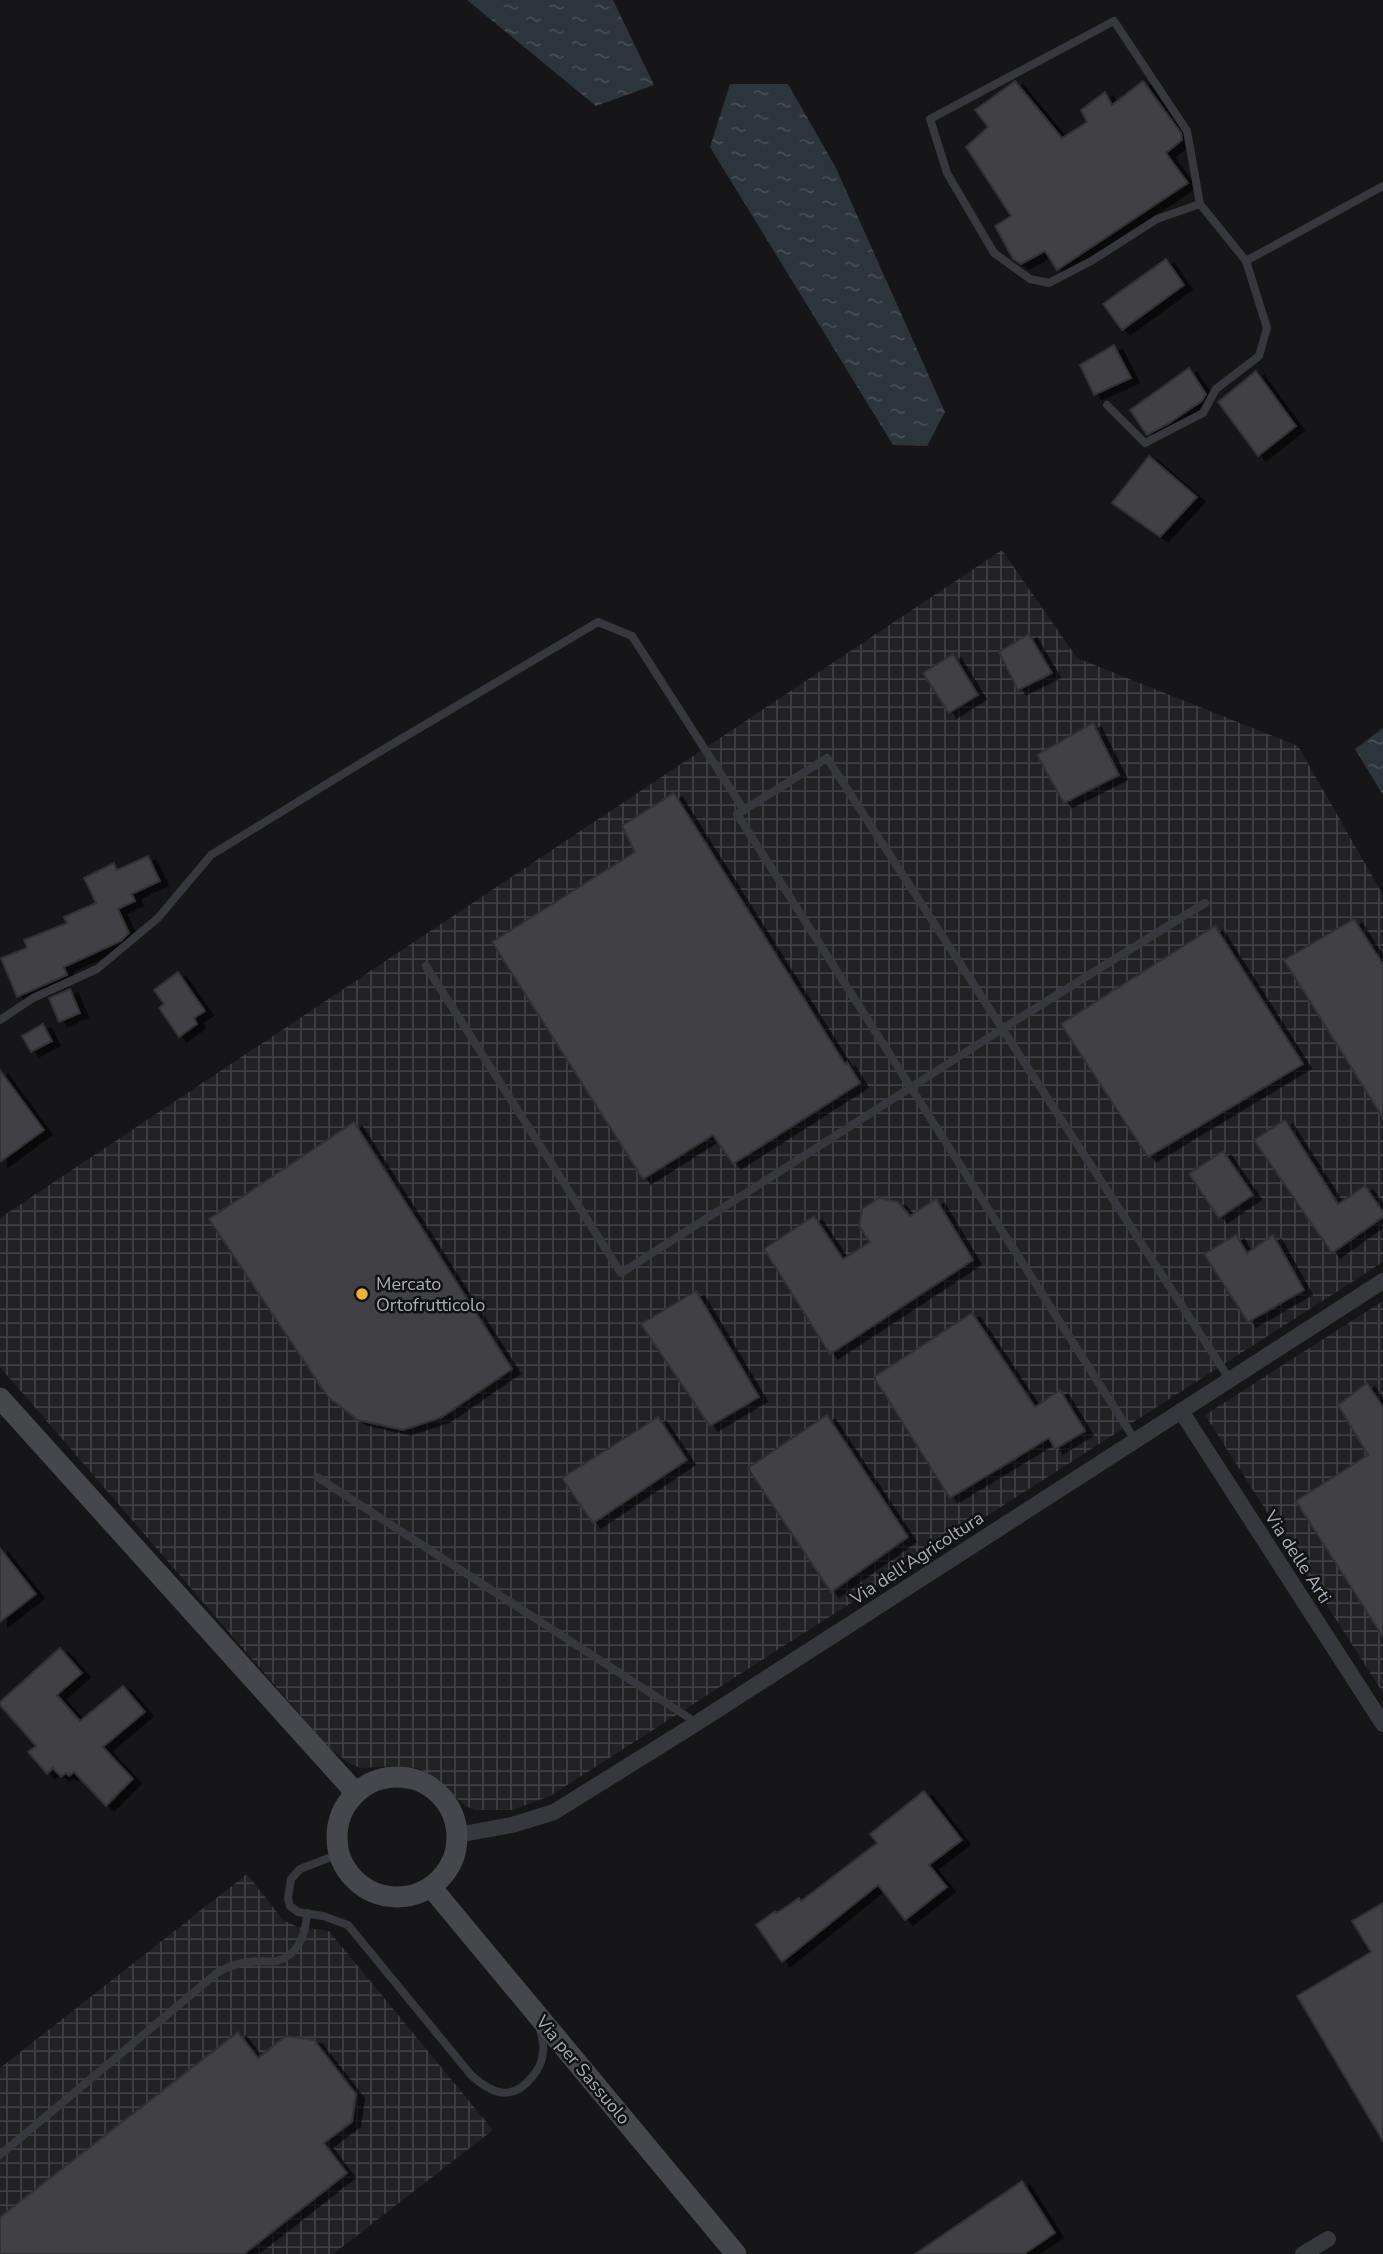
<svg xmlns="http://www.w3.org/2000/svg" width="1383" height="2254" font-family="'Nunito Sans',sans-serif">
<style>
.industrial{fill:url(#industrial-grid)}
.water{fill:url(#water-ripples)}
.building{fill:#404145;stroke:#303034;stroke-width:2;filter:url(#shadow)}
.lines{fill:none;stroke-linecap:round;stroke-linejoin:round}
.service{stroke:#37383d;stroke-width:8}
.minor{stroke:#37383d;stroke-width:16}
.secondary{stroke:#45474d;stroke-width:21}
.poi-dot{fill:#f2b134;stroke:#111113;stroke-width:2.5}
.labels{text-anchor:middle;stroke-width:5;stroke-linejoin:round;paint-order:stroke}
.poi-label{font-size:18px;fill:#a8adb8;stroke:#111113;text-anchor:start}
.street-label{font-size:18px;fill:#a8adb8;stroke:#111113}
</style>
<defs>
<pattern id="industrial-grid" width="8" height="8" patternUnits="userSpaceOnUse" patternTransform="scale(1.75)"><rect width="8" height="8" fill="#222225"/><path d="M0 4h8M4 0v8" fill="none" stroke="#3f3f43"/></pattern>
<pattern id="water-ripples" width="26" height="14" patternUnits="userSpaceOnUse" patternTransform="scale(1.75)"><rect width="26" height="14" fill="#2c353c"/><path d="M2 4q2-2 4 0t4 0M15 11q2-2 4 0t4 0" fill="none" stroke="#485056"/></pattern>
<filter id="shadow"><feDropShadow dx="8" dy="4.5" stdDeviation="0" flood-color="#0009"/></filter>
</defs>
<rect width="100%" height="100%" fill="#161618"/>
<!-- industrial -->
<g class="industrial">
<path d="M1002 550 1077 658 1298 746 1383 895V1262L550 1796 512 1810H475L464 1805 433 1776 417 1768 394 1766 360 1768 351 1764 329 1748 0 1367V1218Z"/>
<path d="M1383 1301V1693L1205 1415Z"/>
<path d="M247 1874 283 1920 298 1927 329 1931 493 2130 333 2254H0V2068Z"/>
</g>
<!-- water -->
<g class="water">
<path d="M467 0H613L654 85 596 106Z"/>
<path d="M730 84H788L836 168 945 412 927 446 893 445 710 147Z"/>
<path d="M1383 728V795L1355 749Z"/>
</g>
<!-- building -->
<g class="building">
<path d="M1015 81 1062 138 1087 122 1081 110 1105 92 1112 105 1143 81 1181 133 1182 140 1166 153 1188 183 1057 270 1045 251 1021 264 1013 259 995 226 1011 216 966 147 988 127 975 110Z"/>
<path d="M1166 259 1184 285 1122 330 1103 304Z"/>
<path d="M1114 345 1131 378 1094 395 1080 365Z"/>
<path d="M1189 368 1206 394 1202 401 1168 424 1147 435 1130 410Z"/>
<path d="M1256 371 1296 426 1258 456 1218 402Z"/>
<path d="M1149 456 1197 497 1160 537 1112 503Z"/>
<path d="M1029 634 1052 673 1018 690 999 652Z"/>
<path d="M953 654 978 695 949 713 923 673Z"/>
<path d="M1093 723 1119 775 1064 803 1037 755Z"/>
<path d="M674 793 845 1064 847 1062 860 1083 733 1164 713 1135 643 1179 492 942 635 852 622 826Z"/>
<path d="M148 856 160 881 132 894 135 901 118 909 129 933 121 941 64 967 67 975 17 997 1 958 27 948 24 940 67 923 64 917 96 903 84 878 114 863 117 870Z"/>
<path d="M1354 919 1383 964V1118L1284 960Z"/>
<path d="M1215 926 1303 1064 1148 1157 1061 1024Z"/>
<path d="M178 972 205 1011 194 1018 197 1024 179 1037 159 1008 164 1004 154 990Z"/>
<path d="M70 989 80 1013 59 1022 49 998Z"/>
<path d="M43 1024 52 1041 31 1052 22 1036Z"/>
<path d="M0 1070 44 1130 0 1162Z"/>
<path d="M1285 1120 1338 1204 1365 1186 1383 1212V1217L1332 1253 1254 1140Z"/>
<path d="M354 1122 512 1369 442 1417 403 1430 358 1420 328 1397 209 1219Z"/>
<path d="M1223 1151 1253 1195 1219 1218 1189 1174Z"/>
<path d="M879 1198 898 1202 910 1216 936 1199 973 1260 830 1354 764 1249 814 1216 843 1259 870 1242 859 1226 862 1209Z"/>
<path d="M1236 1235 1247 1253 1273 1235 1304 1290 1248 1322 1204 1254Z"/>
<path d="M696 1291 759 1397 710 1426 641 1324Z"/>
<path d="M972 1313 1035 1407 1060 1390 1085 1431 1055 1449 1049 1438 950 1498 874 1377Z"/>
<path d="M1367 1383 1383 1407V1637L1296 1501 1368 1455 1338 1405Z"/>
<path d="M827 1415 908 1537 831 1592 748 1468Z"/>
<path d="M658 1417 687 1460 593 1523 562 1478Z"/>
<path d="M0 1548 36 1594 0 1622Z"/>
<path d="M60 1648 82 1673 57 1695 80 1721 123 1686 145 1712 103 1747 133 1779 106 1806 74 1772 69 1776 66 1773 61 1777 53 1768 47 1774 28 1752 36 1746 0 1705V1702Z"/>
<path d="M924 1791 962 1840 929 1865 947 1887 905 1920 878 1885 782 1962 756 1925 775 1911 777 1913 799 1898 801 1901 877 1843 870 1834Z"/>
<path d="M1383 1903V2141L1297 1996 1371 1952 1352 1921Z"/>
<path d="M238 2032 258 2058 286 2036 314 2040 356 2094 352 2122 324 2143 347 2173 244 2254H0V2217Z"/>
<path d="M1022 2181 1055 2233 1024 2254H915Z"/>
</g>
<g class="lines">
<!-- service -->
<g class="service">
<path d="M1200 204 1187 131 1114 21 930 119 947 173 994 253 1030 279 1049 283 1093 260 1157 219 1200 204 1246 261"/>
<path d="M1107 405 1145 443 1203 413 1216 389 1259 356 1267 328 1246 261 1383 186"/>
<path d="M426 966 621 1273 1002 1029 1205 903"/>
<path d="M0 1020 33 998 97 969 158 918 211 855 374 755 598 622 632 636 744 810"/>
<path d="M1135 1440 737 814 744 810 827 758 1230 1380"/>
<path d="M317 1477 697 1723"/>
<path d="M339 1854 300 1869 291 1879 288 1898 290 1906 298 1912 323 1916 348 1925 471 2075C492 2094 512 2102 532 2077 538 2070 543 2061 543 2051 544 2044 542 2036 540 2029"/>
<path d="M0 2155 218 1972C233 1964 244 1962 260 1961 265 1961 272 1962 277 1961 299 1955 306 1933 307 1913"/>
</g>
<!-- minor -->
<g class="minor">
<path d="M1181 1411 1383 1724"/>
<path d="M457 1835 512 1825 554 1812 697 1723 1383 1281"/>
<path d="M1303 2254 1328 2239"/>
</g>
<!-- secondary -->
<g class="secondary">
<path d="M0 1398 356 1793"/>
<circle cx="397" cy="1837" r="60"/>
<path d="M431 1887 736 2254"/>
</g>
</g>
<!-- markers -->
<circle class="poi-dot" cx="362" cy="1294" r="7"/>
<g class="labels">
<!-- poi labels -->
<g class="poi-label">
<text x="376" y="1290">Mercato<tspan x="376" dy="21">Ortofrutticolo</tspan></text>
</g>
<!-- street labels -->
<g class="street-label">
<text transform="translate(1298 1557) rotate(57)" y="6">Via delle Arti</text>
<text transform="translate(917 1558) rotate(-33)" y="6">Via dell'Agricoltura</text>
<text transform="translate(583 2070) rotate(50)" y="6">Via per Sassuolo</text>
</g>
</g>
</svg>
